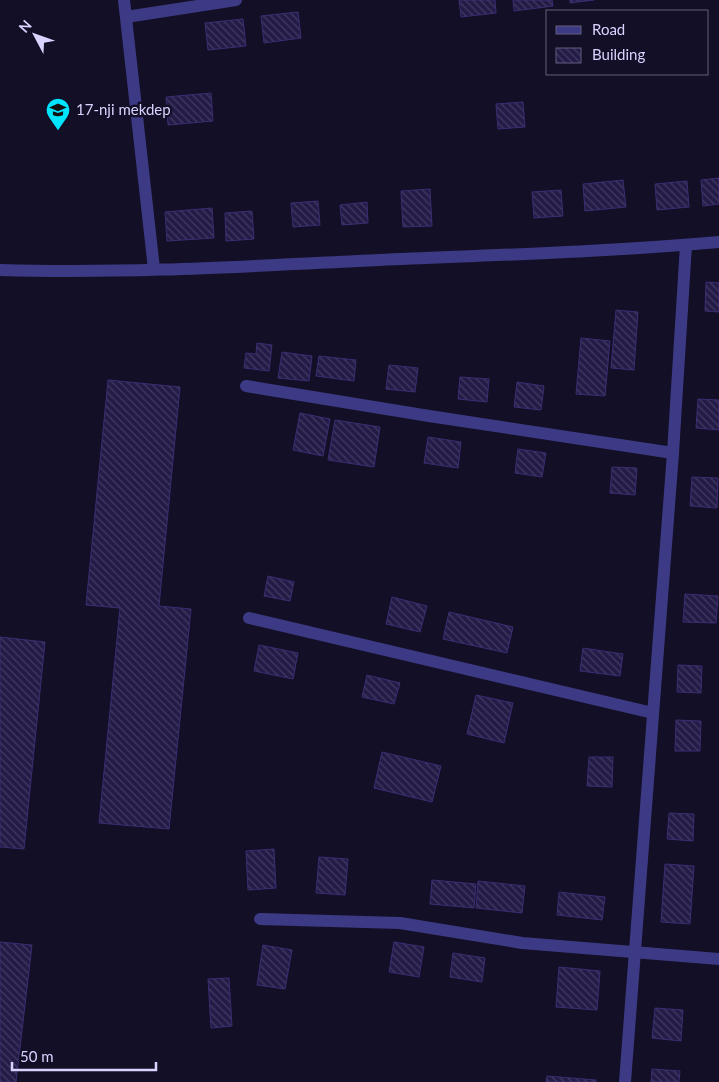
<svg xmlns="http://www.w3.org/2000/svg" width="719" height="1082" font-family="Lato,sans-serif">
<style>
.building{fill:url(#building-back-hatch);stroke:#3b2d73}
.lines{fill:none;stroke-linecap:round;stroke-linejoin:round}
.minor{stroke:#3d3a85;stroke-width:12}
.labels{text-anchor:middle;stroke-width:5;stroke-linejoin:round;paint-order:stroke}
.poi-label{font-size:15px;fill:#d9d4ff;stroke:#130f26;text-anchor:start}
</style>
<defs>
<pattern id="building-back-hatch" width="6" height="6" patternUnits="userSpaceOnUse" patternTransform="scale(1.25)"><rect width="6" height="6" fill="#241b47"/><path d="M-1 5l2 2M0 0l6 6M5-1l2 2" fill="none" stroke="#433b63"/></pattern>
</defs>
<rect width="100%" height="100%" fill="#130f26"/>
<!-- building -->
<g class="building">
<path d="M459 0H495L496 13 461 17Z"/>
<path d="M513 0H552L553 6 514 11Z"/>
<path d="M570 0H594L570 3Z"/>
<path d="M298 12 301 38 264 43 261 16Z"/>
<path d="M243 19 246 46 208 50 205 23Z"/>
<path d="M211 93 213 121 168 125 166 97Z"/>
<path d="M523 102 525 127 498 129 496 104Z"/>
<path d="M719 178V204L703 206 701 180Z"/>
<path d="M623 180 626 207 585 211 583 184Z"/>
<path d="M687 181 689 207 657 210 655 184Z"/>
<path d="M430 189 432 226 403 227 401 191Z"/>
<path d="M561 190 563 216 534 218 532 192Z"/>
<path d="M318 201 320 225 293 227 291 203Z"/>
<path d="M367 202 368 223 342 225 340 205Z"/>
<path d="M212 208 214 238 167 241 165 212Z"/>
<path d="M252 211 254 239 226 241 225 213Z"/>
<path d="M706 282 719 283V312L705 311Z"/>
<path d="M616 310 638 312 634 370 611 368Z"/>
<path d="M581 338 610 341 605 396 576 394Z"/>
<path d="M257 343 272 345 269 371 244 368 246 353 256 354Z"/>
<path d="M282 352 312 356 309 381 278 378Z"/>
<path d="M319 356 356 360 354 381 316 376Z"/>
<path d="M389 365 418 368 415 392 386 389Z"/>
<path d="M460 377 489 379 487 402 458 399Z"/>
<path d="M108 380 180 387 159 606 191 609 169 829 99 823 120 608 86 605Z"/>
<path d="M517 382 544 386 541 410 514 407Z"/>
<path d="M698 399 719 400V430L696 428Z"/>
<path d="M300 413 330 419 323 456 293 450Z"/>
<path d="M335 420 380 427 374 467 328 460Z"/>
<path d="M428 437 461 442 458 468 424 463Z"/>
<path d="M518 449 546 453 542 477 515 473Z"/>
<path d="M612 467 637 468 635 495 610 493Z"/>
<path d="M692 477 718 478 717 508 690 506Z"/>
<path d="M268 576 294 582 290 601 264 596Z"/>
<path d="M685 594 718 596 716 623 683 622Z"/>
<path d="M392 597 427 606 420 632 386 624Z"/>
<path d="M449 612 513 627 507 653 443 639Z"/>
<path d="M0 637 45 642 24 849 0 847Z"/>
<path d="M259 645 298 653 293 679 254 671Z"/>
<path d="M583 648 623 654 620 676 580 671Z"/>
<path d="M678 665 702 666 701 693 677 692Z"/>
<path d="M367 675 400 683 394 704 362 697Z"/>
<path d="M476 695 513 703 504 743 467 734Z"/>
<path d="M676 720 701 721 700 751H675Z"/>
<path d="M382 752 441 766 432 802 374 788Z"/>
<path d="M589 757H613L612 787 587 786Z"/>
<path d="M669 813 694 814 693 841 667 839Z"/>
<path d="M274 849 276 888 248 890 246 851Z"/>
<path d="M319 857 348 859 345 895 316 893Z"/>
<path d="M665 864 694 866 690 924 661 922Z"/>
<path d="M432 880 476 884 474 908 430 904Z"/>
<path d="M478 881 525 886 522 913 476 908Z"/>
<path d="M559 892 605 897 602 920 557 915Z"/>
<path d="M0 942 32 945 16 1082H0Z"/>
<path d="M394 942 424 947 419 977 389 972Z"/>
<path d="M263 945 292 950 285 989 257 985Z"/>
<path d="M453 953 485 958 482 982 450 977Z"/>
<path d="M559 967 600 971 597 1010 556 1007Z"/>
<path d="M229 978 232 1026 211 1028 208 979Z"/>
<path d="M655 1008 683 1010 681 1041 652 1038Z"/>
<path d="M652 1069 680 1071 679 1082H651Z"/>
<path d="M547 1076 596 1080V1082H546Z"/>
</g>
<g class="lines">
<!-- minor -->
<g class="minor">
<path d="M124 0 154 269"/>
<path d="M126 17 236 0"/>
<path d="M0 270C126 274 253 266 379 260 492 255 606 252 719 242"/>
<path d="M246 386 429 416 673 453"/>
<path d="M249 618 653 713"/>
<path d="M260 919 400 923 522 943 719 959"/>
<path d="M625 1082 673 453 686 245"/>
</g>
</g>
<!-- icons -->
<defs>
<symbol id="school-pin" viewBox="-11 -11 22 30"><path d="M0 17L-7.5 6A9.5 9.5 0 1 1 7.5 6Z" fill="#00e5ff" stroke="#130f26"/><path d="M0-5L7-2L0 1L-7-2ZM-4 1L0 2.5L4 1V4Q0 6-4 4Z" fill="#111"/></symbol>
</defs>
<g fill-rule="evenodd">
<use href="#school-pin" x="44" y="96" width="28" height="38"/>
</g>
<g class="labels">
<!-- poi labels -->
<g class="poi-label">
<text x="76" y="115">17-nji mekdep</text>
</g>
</g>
<!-- legend -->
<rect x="546" y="10" width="162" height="65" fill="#130f26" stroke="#625e7d"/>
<rect x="556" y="26" width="25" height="8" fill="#3d3a85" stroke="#625e7d"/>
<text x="592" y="35" font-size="15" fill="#d9d4ff">Road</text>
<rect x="556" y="48" width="25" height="15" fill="url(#building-back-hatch)" stroke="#625e7d"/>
<text x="592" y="60" font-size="15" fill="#d9d4ff">Building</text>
<!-- north arrow -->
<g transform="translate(35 35) rotate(311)" stroke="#130f26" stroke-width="4" paint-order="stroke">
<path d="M0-4L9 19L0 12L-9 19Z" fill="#d9d4ff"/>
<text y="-8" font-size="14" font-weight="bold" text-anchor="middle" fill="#d9d4ff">N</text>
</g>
<!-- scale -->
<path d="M12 1062v8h144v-8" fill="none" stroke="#d9d4ff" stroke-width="2.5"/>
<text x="20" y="1062" font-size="15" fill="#d9d4ff" stroke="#130f26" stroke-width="4" paint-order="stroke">50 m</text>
</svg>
